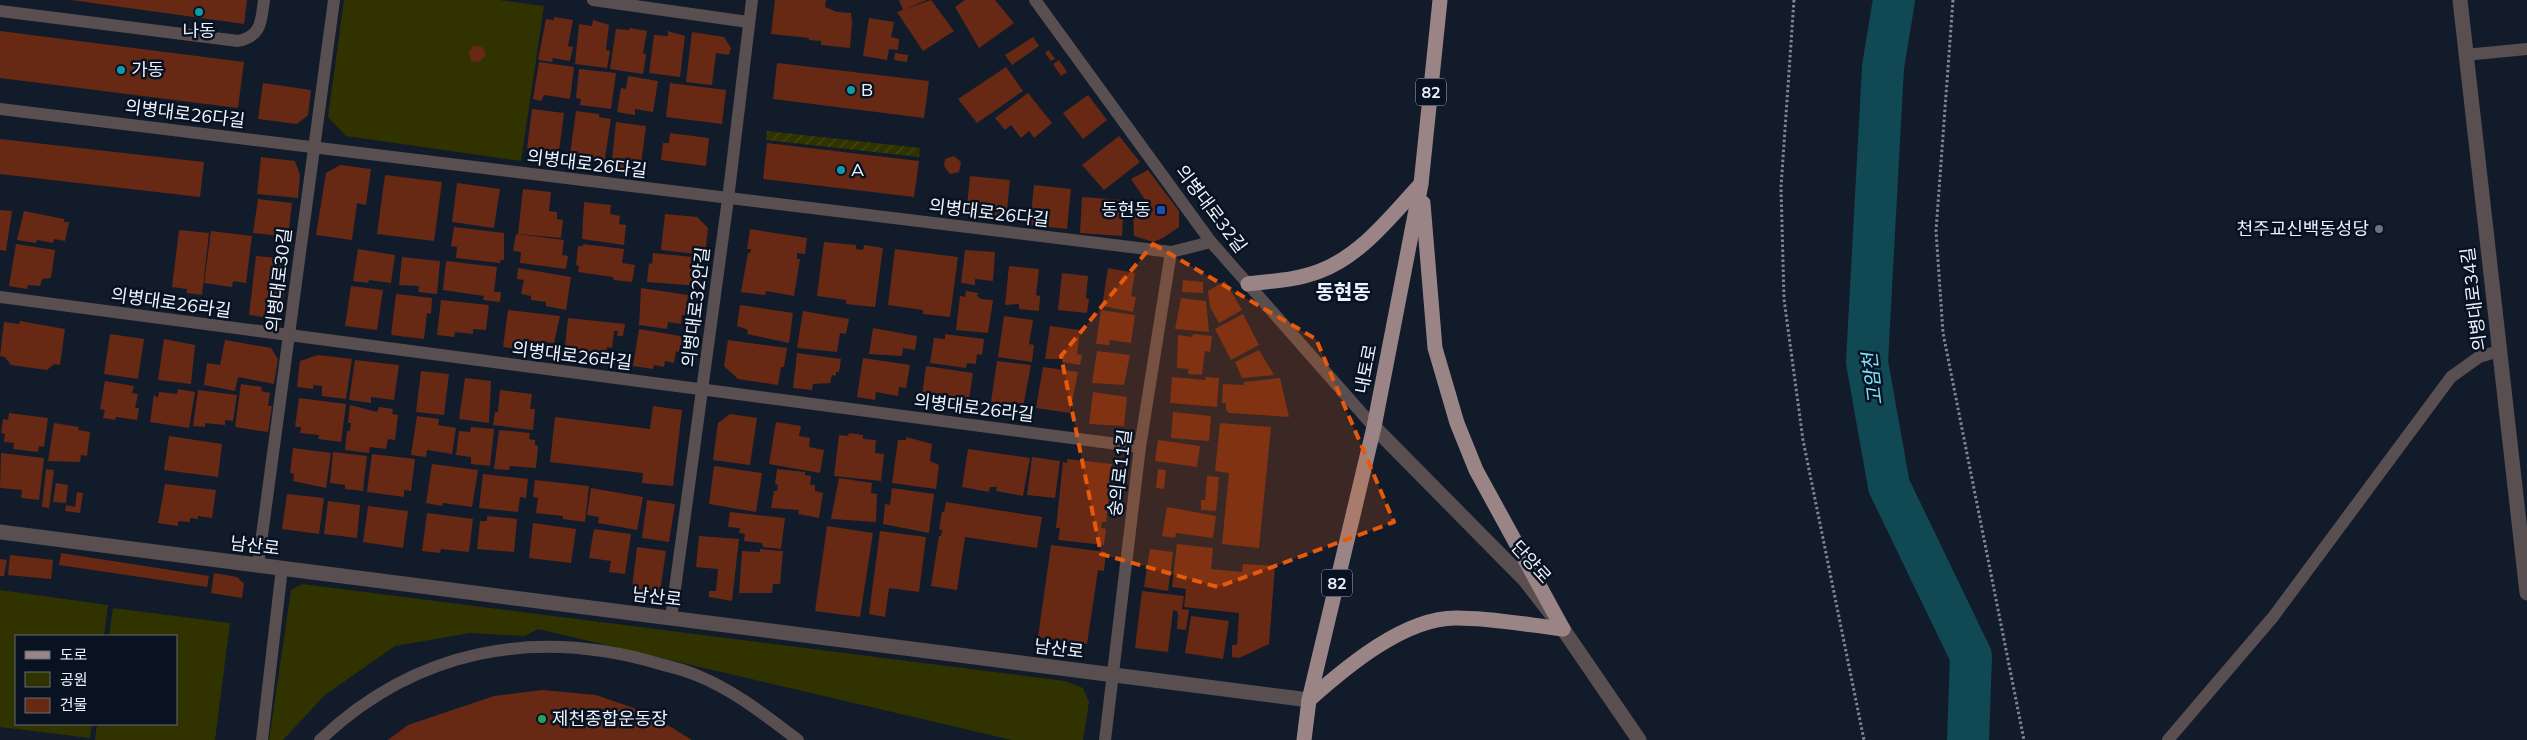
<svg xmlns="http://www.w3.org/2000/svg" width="2527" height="740" font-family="Mulish,'Noto Sans KR',sans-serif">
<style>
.green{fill:#303300}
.garden{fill:url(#garden-furrows)}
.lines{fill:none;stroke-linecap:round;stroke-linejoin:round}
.river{stroke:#104853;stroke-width:42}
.building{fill:#682914}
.path{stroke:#7e8794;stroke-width:3;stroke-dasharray:2.5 2.5;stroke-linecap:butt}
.service{stroke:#5a4f50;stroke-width:12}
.minor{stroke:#5a4f50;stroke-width:15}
.tertiary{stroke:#5a4f50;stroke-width:15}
.primary{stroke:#9a8485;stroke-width:15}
.marked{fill:#e8590c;fill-opacity:0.2;stroke:#e8590c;stroke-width:4;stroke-dasharray:10 6;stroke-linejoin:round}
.culture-dot{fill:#0f9aa8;stroke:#081220;stroke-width:2}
.transit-dot{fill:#1a4fb4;stroke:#081220;stroke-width:2}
.worship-dot{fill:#6b7280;stroke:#081220;stroke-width:2}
.leisure-dot{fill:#2e9e5b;stroke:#081220;stroke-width:2}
.labels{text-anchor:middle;stroke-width:5;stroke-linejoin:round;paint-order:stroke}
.shield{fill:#081220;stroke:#a8b0bb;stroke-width:1}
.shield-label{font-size:16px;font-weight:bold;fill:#ecf3fe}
.poi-label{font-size:18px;fill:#ecf3fe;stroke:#081220;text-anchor:start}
.street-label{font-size:18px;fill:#ecf3fe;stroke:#081220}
.water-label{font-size:19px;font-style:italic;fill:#7ee6fd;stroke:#081220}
.quarter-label{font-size:20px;font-weight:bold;fill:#ecf3fe;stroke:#081220}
</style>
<defs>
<pattern id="garden-furrows" width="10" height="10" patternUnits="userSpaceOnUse" patternTransform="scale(1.25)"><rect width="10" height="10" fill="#303300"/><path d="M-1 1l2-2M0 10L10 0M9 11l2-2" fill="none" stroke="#44471a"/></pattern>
</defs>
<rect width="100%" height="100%" fill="#111b2a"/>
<!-- green -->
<g class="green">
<path d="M344 0H499L544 6 521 161 346 136 328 117Z"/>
<path d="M302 584 1065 681 1083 688 1089 702 1083 740H1012L538 629 525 636 470 633 395 646 325 695 283 740H269L291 590Z"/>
<path d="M0 590 108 605 104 636H16V724H92L90 738 0 727Z"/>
<path d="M113 608 230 623 215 740H95L97 724H176V636H109Z"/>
</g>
<!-- garden -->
<path class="garden" d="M767 131 920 148 919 157 766 140Z"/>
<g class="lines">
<!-- river -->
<path class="river" d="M1894 0 1883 67 1867 362 1889 486 1971 656 1968 740"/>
</g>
<!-- building -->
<g class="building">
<path d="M71 0H247L244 24Z"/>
<path d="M775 0H826L825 7 837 12 851 13 852 22 850 48 821 45V41L809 40V38L771 34Z"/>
<path d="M899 0H927L903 10Z"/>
<path d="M931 0 954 31 923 51 897 12Z"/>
<path d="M965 0H995L1014 23 979 48 955 7Z"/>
<path d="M554 17 573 20 568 46 573 47 570 61 553 58 552 62 538 60 546 19 554 20Z"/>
<path d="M869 18 894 22 891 37 899 39 898 50 889 49 887 60 863 56Z"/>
<path d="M593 20 609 25 606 50 610 51 607 68 575 64 579 24 592 26Z"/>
<path d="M630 28 647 31 643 53 646 55 643 74 610 69 616 29 629 30Z"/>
<path d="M0 31 244 62 238 108 0 78Z"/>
<path d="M668 31 685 36 680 77 649 73 654 35 668 36Z"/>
<path d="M692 32 724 37 731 48 729 55 716 53 712 85 686 82Z"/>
<path d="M1033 37 1039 46 1012 65 1005 55Z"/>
<path d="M473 45 482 47 486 55 479 62 471 61 469 52Z"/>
<path d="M1049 50 1055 59 1051 61 1045 53Z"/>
<path d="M895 53 908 55 907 62 894 60Z"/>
<path d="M1059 60 1067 72 1061 76 1053 64Z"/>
<path d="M539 62 574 67 570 99 544 95 541 101 533 99Z"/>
<path d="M777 63 929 81 924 118 773 99Z"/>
<path d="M1006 67 1023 91 977 123 958 99Z"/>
<path d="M579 69 616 73 611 109 580 105 581 99 576 98Z"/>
<path d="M628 76 658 81 653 112 635 109V115L617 112 621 88 626 89Z"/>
<path d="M263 83 311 90 308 115 297 124 258 119Z"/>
<path d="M670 83 726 90 722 124 666 117Z"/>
<path d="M1028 93 1052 123 1034 138 1029 131 1021 138 1011 125 1005 130 995 118Z"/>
<path d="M1088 95 1107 120 1083 139 1063 113Z"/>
<path d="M532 109 564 113 558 159 540 157 541 150 527 148Z"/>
<path d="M576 111 599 114V117L611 119 604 164 586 161 587 157 570 155Z"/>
<path d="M616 122 646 126 640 172 611 168Z"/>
<path d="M670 133 709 138 706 166 661 160 663 143H669Z"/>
<path d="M1119 136 1140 162 1104 190 1082 165Z"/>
<path d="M0 139 204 162 200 197 0 174Z"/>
<path d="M767 143 919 161 914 197 763 179Z"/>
<path d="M954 156 961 162 959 172 950 174 944 166 945 159Z"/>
<path d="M261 157 295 161 300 175 298 198 257 194Z"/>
<path d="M340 165 371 169 366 205 357 203 352 240 316 235 326 173Z"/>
<path d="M1148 170 1179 211V227L1163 238 1153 242 1134 236 1133 211 1146 201 1131 179Z"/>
<path d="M385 175 442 182 434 241 377 234Z"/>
<path d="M970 176 1010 180 1006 220 966 216Z"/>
<path d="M457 183 500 189 494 228 452 222Z"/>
<path d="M1034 185 1071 189 1067 229 1030 225Z"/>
<path d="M523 189 551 192 549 211 557 212V219L563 220 561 238 518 234Z"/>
<path d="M1082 197 1124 200 1122 236 1080 233Z"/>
<path d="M258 199 292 203 288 237 253 233Z"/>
<path d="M584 202 611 205 610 214 620 216 619 224 626 225 624 245 582 239Z"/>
<path d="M0 210 12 211 6 251 0 250Z"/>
<path d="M24 211 64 219V222H69L65 241 54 239 53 243 37 240 36 243 17 240Z"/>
<path d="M665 214 697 217 708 228 705 255 661 250Z"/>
<path d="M454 227 504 233V260H501L500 263 456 258 457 247 451 246Z"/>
<path d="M750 229 807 238 805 254 797 253V259H800L794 296 766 291 765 295 741 292 748 253H750L751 249H747Z"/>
<path d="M179 230 209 233 202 295 187 293V289L172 287Z"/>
<path d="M211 231 252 236 246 283 233 281 232 287 204 283Z"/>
<path d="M516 234 564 240 562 255 568 256 566 269 520 263 521 252 513 251Z"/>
<path d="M824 242 856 245V249L863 250 864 245 883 248 875 307 846 304V300L817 296Z"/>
<path d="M16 244 55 250 51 278 42 279 40 286 28 285 27 289 9 286Z"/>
<path d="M583 244 624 249 622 263 635 265 632 282 614 280 613 277 578 272 579 266 576 265 578 246H583Z"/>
<path d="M358 249 395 255 391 283 369 280 368 283 353 281Z"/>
<path d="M895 249 958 257 950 317 923 314V310L888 305Z"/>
<path d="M965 250 995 252 993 281 975 279V285L961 283Z"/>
<path d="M653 253 703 258 700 286 647 282 649 263 652 264Z"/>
<path d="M256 256 288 259 282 310 270 318 249 315Z"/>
<path d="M402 257 440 261 437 294 418 292 419 286 399 285Z"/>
<path d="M446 261 497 267 494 292H501L500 302 483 300 484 296 443 290Z"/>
<path d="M1009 266 1039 269 1036 295 1040 296 1039 311 1019 309V304L1005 305Z"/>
<path d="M518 268 571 277 566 310 546 306V302L531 300V296L521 294 524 280 517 279Z"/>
<path d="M1108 268 1135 273 1131 296 1136 297 1133 312 1102 306Z"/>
<path d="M1062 273 1088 276 1086 298 1089 299 1087 313 1058 310Z"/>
<path d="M1183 280 1203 282V293L1182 292Z"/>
<path d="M1225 281 1242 310 1219 323 1210 307 1208 291Z"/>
<path d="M351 286 383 290 377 330 345 326Z"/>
<path d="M641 288 688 295 685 315H682L681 324 668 322 667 329 639 325Z"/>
<path d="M966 291 978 293 977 296 981 299 993 300 988 333 956 330 960 296 965 297Z"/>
<path d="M396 294 432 298 431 314 427 313 424 339 391 335Z"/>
<path d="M1181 298 1206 301 1209 332 1175 329Z"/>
<path d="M441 300 489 305 486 330 473 329V334L455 332 454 337 437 335Z"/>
<path d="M740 305 793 313 789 343 747 334 748 330 737 326Z"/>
<path d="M508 310 560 316 554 343 544 342 543 347 525 345V350L503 347Z"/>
<path d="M1101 310 1135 315 1131 343 1110 340 1109 345 1096 344Z"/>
<path d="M803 311 849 319 846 334 840 333 837 352 797 348Z"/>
<path d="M1243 314 1259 345 1231 360 1215 329Z"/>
<path d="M1004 316 1033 320 1029 344 1034 345 1032 362 998 357Z"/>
<path d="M568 318 625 324 623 336H617L618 331H614L612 348 607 347 606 353 578 351V357L564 356Z"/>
<path d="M20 321 65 329 60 365 54 364 47 370 11 365 5 357 0 356 4 322 19 324Z"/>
<path d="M1050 326 1080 330 1077 354 1082 355 1080 365 1062 362 1063 359H1045Z"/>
<path d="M873 328 917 336 915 350 903 348 902 356 869 354Z"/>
<path d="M639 329 686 337 684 346 680 345 679 352 676 351 674 363 665 361 664 367 654 365 653 369 633 366Z"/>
<path d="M110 334 144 339 138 379 104 374Z"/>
<path d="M945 334 984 339 982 355 977 354 976 364 967 363 966 368 930 363 934 338 945 339Z"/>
<path d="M1193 334 1212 336 1210 352 1205 351 1202 375 1188 374 1189 369 1177 368 1178 335 1192 337Z"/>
<path d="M164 339 195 345 191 384 158 380Z"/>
<path d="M225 340 271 348 278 359 274 384 238 377 235 391 204 385 207 363 220 365Z"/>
<path d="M728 340 787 348 784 367H781L778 385 738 379 724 366Z"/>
<path d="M1259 350 1274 375 1242 378 1235 362Z"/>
<path d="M1097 351 1130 355 1124 385 1092 383Z"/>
<path d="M797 353 841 359 839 372H836V376L832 375 830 383 813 384 812 390 793 388Z"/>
<path d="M318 355 352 359 346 399 322 396V386L313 385V389L297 387 300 361Z"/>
<path d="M863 358 910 365 906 388 899 387 898 396 876 392 875 400 857 397Z"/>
<path d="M355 360 399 365 394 400 371 397V403L349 400Z"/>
<path d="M997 361 1031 365 1023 407 991 402Z"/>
<path d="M926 366 973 373 969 399 960 398 959 404 940 401 939 405 921 403Z"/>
<path d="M1043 367 1078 372 1070 413 1036 408Z"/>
<path d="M421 371 449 374 444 415 416 412Z"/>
<path d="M1172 377 1205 380 1206 377 1219 378 1217 407 1170 403Z"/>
<path d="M465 378 491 381 489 423 459 419Z"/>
<path d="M1280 378 1289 417 1229 413 1226 410V403H1222L1223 384 1244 385V382Z"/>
<path d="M105 381 134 386 132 393 138 394 135 408H139L137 420 116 417 115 420 103 418 105 410 100 409Z"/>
<path d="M241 384 262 387 261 391 270 393 268 406H272L268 432 235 427Z"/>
<path d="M178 389 195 392 189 428 150 422 154 395 158 398 159 392 177 394Z"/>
<path d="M198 390 237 395 233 421 225 420V425L205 423V427L193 426Z"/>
<path d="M500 390 532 394 530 409H535L533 430 493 425 495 412H498Z"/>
<path d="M1093 392 1127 397 1124 426 1089 424Z"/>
<path d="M299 398 346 404 341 442 318 439 319 435 300 433 301 427H295Z"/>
<path d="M350 405 377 412 379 407 393 409 392 414 398 415 395 440 388 439 386 449 370 447 369 453 345 450 347 431H350L351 423H348Z"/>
<path d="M653 406 682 410 673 486 642 483 643 473 550 462 555 417 650 429Z"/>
<path d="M1173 412 1211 416 1209 441 1171 438Z"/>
<path d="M9 413 48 418 44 447 39 446 38 452 13 449 14 443 4 442 5 434 1 433 3 419 8 420Z"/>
<path d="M730 414 757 418 750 465 713 460 718 423Z"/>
<path d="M417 416 439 419 438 425 456 428 452 454 427 450 426 457 411 455Z"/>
<path d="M776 422 801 426 799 436 810 438 809 447 824 450 820 473 769 464Z"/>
<path d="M54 423 79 427 78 430 90 432 87 456 81 455 80 462 48 461Z"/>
<path d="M1220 423 1271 427 1259 548 1222 544 1229 473 1215 471Z"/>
<path d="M471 427 494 429 490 466 471 464V457L456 455 459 431 470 432Z"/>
<path d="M499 430 530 433 529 439 535 440V445L538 446 536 468 510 466 509 470 494 469Z"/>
<path d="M849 433 863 435V439L876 440 875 453 884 454 881 481 834 476 839 435 848 436Z"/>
<path d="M169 436 222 444 218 477 164 470Z"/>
<path d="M906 437 932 444 930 461 939 465 936 489 892 483 898 440H906Z"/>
<path d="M1158 440 1200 446 1197 467 1155 461Z"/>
<path d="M293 448 331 453 326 488 293 481 294 474 290 473Z"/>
<path d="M968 449 1030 458 1023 496 996 491 997 487H990L989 492 962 487Z"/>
<path d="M333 452 367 456 363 491 345 489V485L330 483Z"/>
<path d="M1 453 44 458 39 500 21 498 22 490 0 488Z"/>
<path d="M372 454 415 459 411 491 404 490V497L367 492Z"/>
<path d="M1032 457 1060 461 1055 498 1027 495Z"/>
<path d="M1067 459 1112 464 1106 522H1102L1101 528 1106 529 1104 545 1058 540 1060 528H1056L1063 462 1067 463Z"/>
<path d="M432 464 478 470 472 507 443 503 442 506 426 503Z"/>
<path d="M714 466 762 473 756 512 709 504Z"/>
<path d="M46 469 54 470 49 508 42 507Z"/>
<path d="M777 469 805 472V475L811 476 810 485H815V491L823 493 819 518 798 514 799 510 771 508 774 491H777L778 485 775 484Z"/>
<path d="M1158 469 1166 470 1164 489 1156 488Z"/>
<path d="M483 474 528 479 526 498 520 497 518 512 479 508Z"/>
<path d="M1207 476 1219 477 1216 511 1201 510V500H1205Z"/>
<path d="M839 478 872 483 871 493 877 494 876 522 831 519Z"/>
<path d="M535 480 589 486 585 522 563 519V516L536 513 538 498 533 497Z"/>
<path d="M56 483 68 485 66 503 53 502Z"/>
<path d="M165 484 216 490 212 518 198 516V519L190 518V522L178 521V526L158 523Z"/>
<path d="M591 488 643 497 637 530 598 523 599 517 587 515Z"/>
<path d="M892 488 934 494 929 533 883 524 885 504 890 505Z"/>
<path d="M77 492 83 493 80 513 65 511 66 505 75 507Z"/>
<path d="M287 494 324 498 319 534 282 529Z"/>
<path d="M647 500 675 504 669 542 642 538Z"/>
<path d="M328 501 360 505 357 538 324 534Z"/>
<path d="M946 502 1042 517 1037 548 965 537 957 590 931 586 939 536H941L942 530 939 529 942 512H944Z"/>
<path d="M368 506 408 511 403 548 363 542Z"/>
<path d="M1167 507 1216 516 1213 538 1176 533 1175 538 1162 536Z"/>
<path d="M730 512 785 518 781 549 763 547 762 543 744 541 745 534 739 533 740 528 728 527Z"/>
<path d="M427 513 473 519 469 552 441 549 440 553 422 551Z"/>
<path d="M487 516 517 519 514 552 477 549 480 521H487Z"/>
<path d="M533 523 576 529 571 563 529 558Z"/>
<path d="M827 526 873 533 860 617 815 611Z"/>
<path d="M594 529 631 534 625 574 609 572 611 561 589 558Z"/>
<path d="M880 531 926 537 919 592 889 588 885 617 869 614Z"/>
<path d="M699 536 739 539 732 601 709 597V591H716L718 569 696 567Z"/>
<path d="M1177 544 1213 548 1211 569 1242 572 1243 564 1275 566 1269 644 1239 658 1232 657V645H1237L1239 613 1184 607 1186 589 1172 587Z"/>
<path d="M1051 545 1106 552 1104 571 1098 570 1087 644 1038 637Z"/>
<path d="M637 547 666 551 660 592 632 588Z"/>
<path d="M760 549 783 551 780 584H773L772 593H739L742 551 760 552Z"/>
<path d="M1150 549 1173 552 1168 591 1144 587Z"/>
<path d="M61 553 209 576 207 587 59 565Z"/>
<path d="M10 555 53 560 51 579 8 575Z"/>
<path d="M0 559 7 560 4 576H0Z"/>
<path d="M214 573 237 577 244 584 242 598 211 593Z"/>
<path d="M1142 591 1184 596 1182 609 1189 610 1186 630 1177 629 1178 615 1177 611 1173 610 1168 652 1135 648Z"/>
<path d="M1191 616 1229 621 1223 659 1185 653Z"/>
<path d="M542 690 596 695 648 713 692 740H388L408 725 494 696Z"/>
</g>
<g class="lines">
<!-- path -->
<g class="path">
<path d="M1794 0 1781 187 1784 299 1803 440 1864 740"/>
<path d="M1953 0 1936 231 1943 333 2024 740"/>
</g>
<!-- service -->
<g class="service">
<path d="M593 0 748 22"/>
<path d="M1035 0 1211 242 1374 427"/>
<path d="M0 11 238 41C262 36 261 21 264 0"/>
<path d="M2465 55 2527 49"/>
<path d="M0 109 1171 252"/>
<path d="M0 297 1140 447"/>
<path d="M258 565 334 0"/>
<path d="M671 618 728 199 752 0"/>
<path d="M262 740 282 568"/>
<path d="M320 740C416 649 535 627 660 664 672 667 685 670 696 675 734 690 766 716 798 740"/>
<path d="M1105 740 1140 447 1171 252 1211 242"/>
<path d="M2168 740 2273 617 2451 377 2479 357 2499 351"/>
</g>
<!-- minor -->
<path class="minor" d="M0 532 1309 700"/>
<!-- tertiary -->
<g class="tertiary">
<path d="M2460 0 2527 593"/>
<path d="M1374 427 1525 580 1563 629 1639 740"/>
</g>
<!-- primary -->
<g class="primary">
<path d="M1423 203 1435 348 1457 423 1476 470 1563 629"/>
<path d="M1248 284C1272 281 1297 280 1320 271 1362 255 1391 216 1421 184"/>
<path d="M1309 700C1346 667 1405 617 1457 618 1492 618 1528 625 1563 629"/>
<path d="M1304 740 1309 700 1374 427 1421 184 1440 0"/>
</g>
</g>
<!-- marked area -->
<path class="marked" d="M1153 244 1316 339 1394 522 1218 587 1101 554 1061 356Z"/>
<!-- markers -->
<g class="culture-dot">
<circle cx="199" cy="12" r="5"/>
<circle cx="121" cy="70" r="5"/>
<circle cx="851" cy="90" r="5"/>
<circle cx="841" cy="170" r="5"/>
</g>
<rect class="transit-dot" x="1156" y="205" width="10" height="10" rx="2.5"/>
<circle class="worship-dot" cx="2379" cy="229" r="5"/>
<circle class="leisure-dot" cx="542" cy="719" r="5"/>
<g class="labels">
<!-- shield labels -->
<g class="shield">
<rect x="1416" y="78.5" width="30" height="27" rx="4"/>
<rect x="1322" y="569.5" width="30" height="27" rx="4"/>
</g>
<g class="shield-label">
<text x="1431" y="98">82</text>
<text x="1337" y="589">82</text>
</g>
<!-- poi labels -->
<g class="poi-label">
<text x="199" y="37" text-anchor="middle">나동</text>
<text x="131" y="76">가동</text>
<text x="861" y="96">B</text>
<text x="851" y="176">A</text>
<text x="1151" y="216" text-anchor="end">동현동</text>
<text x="2369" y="235" text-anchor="end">천주교신백동성당</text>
<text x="552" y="725">제천종합운동장</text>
</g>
<!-- street labels -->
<g class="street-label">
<text transform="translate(185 114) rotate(7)" y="6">의병대로26다길</text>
<text transform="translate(587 164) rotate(7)" y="6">의병대로26다길</text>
<text transform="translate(1211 209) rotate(53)" y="6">의병대로32길</text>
<text transform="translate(989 213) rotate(7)" y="6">의병대로26다길</text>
<text transform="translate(279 280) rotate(-83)" y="6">의병대로30길</text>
<text transform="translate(2474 299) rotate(-97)" y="6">의병대로34길</text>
<text transform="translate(171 303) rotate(8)" y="6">의병대로26라길</text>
<text transform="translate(696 307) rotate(-83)" y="6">의병대로32안길</text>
<text transform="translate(572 356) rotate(7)" y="6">의병대로26라길</text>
<text transform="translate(1366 369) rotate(-79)" y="6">내토로</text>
<text transform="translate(974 408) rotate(7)" y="6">의병대로26라길</text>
<text transform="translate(1120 473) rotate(-83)" y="6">숭의로11길</text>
<text transform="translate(255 546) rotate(7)" y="6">남산로</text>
<text transform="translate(1531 562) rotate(48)" y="6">단양로</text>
<text transform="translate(657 597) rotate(7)" y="6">남산로</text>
<text transform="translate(1059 649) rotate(7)" y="6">남산로</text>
</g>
<!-- water labels -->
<g class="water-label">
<text transform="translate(1872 379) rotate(-97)" y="7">고암천</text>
</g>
<!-- quarter labels -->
<g class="quarter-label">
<text x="1343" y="299">동현동</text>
</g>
</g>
<!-- legend -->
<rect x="15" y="635" width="162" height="90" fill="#081220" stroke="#636c79"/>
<rect x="25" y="651" width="25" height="8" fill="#9a8485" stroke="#636c79"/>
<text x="60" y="660" font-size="15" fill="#ecf3fe">도로</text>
<rect x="25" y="672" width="25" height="15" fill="#303300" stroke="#636c79"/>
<text x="60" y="685" font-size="15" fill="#ecf3fe">공원</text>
<rect x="25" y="698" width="25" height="15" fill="#682914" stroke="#636c79"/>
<text x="60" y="710" font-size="15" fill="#ecf3fe">건물</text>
</svg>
